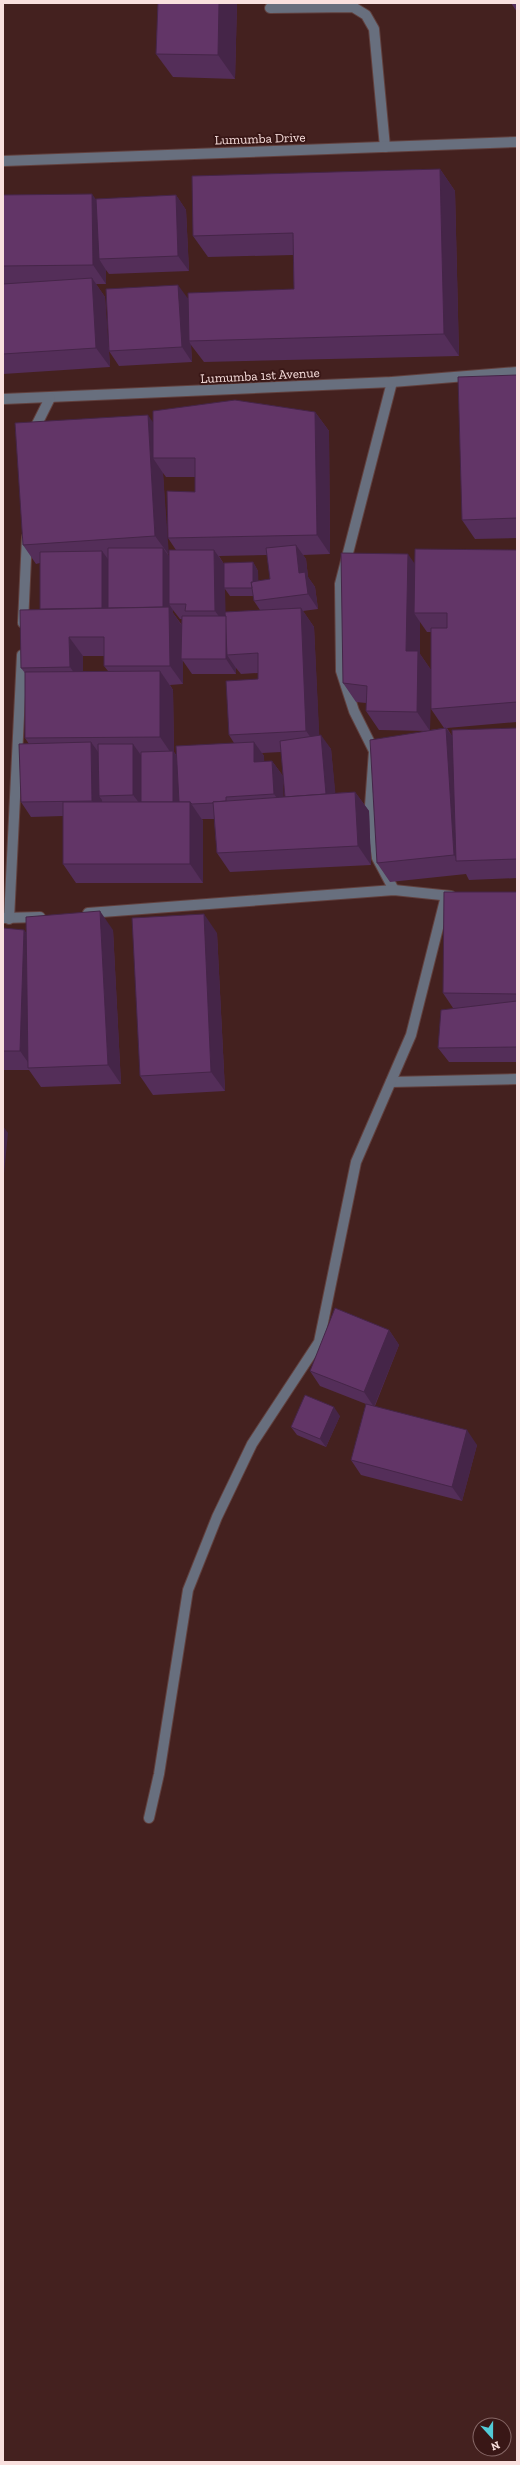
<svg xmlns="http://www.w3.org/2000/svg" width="520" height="2465" font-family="'Zilla Slab',serif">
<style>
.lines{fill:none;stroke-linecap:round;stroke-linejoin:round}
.minor-casing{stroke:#61403e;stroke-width:12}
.minor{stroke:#686f7e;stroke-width:10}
.wall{fill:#542e59;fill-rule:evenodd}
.shaded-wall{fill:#452548}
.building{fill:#623567;stroke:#452548}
.labels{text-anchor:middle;stroke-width:4;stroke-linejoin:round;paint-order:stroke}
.street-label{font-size:13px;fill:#f9e0de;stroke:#391716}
</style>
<rect width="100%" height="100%" fill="#44211f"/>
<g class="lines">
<defs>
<g id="minor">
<path d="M270 8 353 7 366 15 374 29 385 147"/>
<path d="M3 161 517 142"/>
<path d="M392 382 340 584 341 671 354 711 374 751 370 806 377 858 394 890"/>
<path d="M3 399 392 382 517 372"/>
<path d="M32 434 50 398"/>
<path d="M23 623 27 537"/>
<path d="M88 913 394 890 451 896"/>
<path d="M3 918 40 917"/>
<path d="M9 919 22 655"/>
<path d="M391 1082 517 1079"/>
<path d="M149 1818 159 1774 188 1590 217 1517 252 1444 319 1342 356 1162 411 1035 446 896"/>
</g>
</defs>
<!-- minor casing -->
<use href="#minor" class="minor-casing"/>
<!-- minor -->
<use href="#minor" class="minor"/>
</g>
<!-- wall -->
<g class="wall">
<path d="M158 3H237L235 79 173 77 156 54Z"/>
<path d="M511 3H517V12Z"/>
<path d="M440 169 455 191 459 356 204 362 191 345 192 362 119 366 109 351 110 367 3 374V195L96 199 176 195 186 210 189 271 109 274 106 270V284H96L105 297 108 347 188 298 294 289 293 255 208 257 193 236Z"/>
<path d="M517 375V538L475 539 462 520Z"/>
<path d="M315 412 329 431 330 554 303 555 306 559 308 577 315 587 318 609 303 611 314 627 319 735 331 749 335 793 355 792 369 811 371 865 230 872 217 853 214 819H202L203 821V883H76L63 864V816L31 817 21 802 29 744 25 738V673L21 668 40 609V563L36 564 23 545 153 422ZM163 473 166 477H195V492L168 538 176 550 169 556 168 555ZM267 555 270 579 258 581V571L253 562 224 564 219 556ZM225 589 230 596H253L254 601 260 610 225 616ZM173 610 180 619H182V625L173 613ZM83 656H104V666L108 671H83ZM183 661 192 674H236V668L241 674 258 673V679L229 735 234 743 177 756 174 752 173 690 170 685 183 684ZM281 752 285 797H283V776L272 761H264V756L262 753Z"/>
<path d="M517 550V722L447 728 452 736 517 728V878L469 880 466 874 390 882 377 863 427 731 379 730 366 711V703L356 702 343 683 415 564ZM420 622 427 632H431V709L444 728 430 730 431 670 420 654Z"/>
<path d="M517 892V1062H449L438 1048 453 1008 443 993Z"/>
<path d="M3 928 24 930 27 934 113 930 121 1084 41 1087 29 1070H3Z"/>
<path d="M217 933 225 1091 153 1095 140 1076Z"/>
<path d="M389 1330 399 1345 375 1406 477 1445 462 1501 361 1475 351 1460 366 1404 320 1386 310 1371Z"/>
<path d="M340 1416 326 1447 297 1435 291 1427Z"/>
</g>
<!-- shaded-wall -->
<g class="shaded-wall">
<path d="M219 3H237L235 79 218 55Z"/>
<path d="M440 169 455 191 459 356 444 334Z"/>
<path d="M92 194 106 213 99 259 106 270V284L93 265Z"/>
<path d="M176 195 186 210 189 271 178 256Z"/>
<path d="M92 278 105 297 110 367 96 348Z"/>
<path d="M178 285 189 300V341L191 345 192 362 182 347Z"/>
<path d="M315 412 329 431 330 554 317 535Z"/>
<path d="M148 415 161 434 153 458 163 473 169 555 155 536Z"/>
<path d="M296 545 306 559 308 577 315 587 318 609 308 594 299 573Z"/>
<path d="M163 548 173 562 169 604 173 610V613L182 626 181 659 183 661V684L170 666 163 608Z"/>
<path d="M214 550 224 564V588L225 589 226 626 215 611Z"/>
<path d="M102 551 113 566V615L102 610Z"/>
<path d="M408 554 421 573 414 613 420 622V654L431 670 430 731 417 712 406 651Z"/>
<path d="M253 562 258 571 259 596 253 588Z"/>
<path d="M301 608 314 627 320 750 306 731Z"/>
<path d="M226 616 227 655 236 668V674L226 659Z"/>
<path d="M69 637 83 656V686L70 667Z"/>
<path d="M160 671 173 690 174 752 179 760V812L173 804V756L160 737Z"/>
<path d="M446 728 460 747 458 861 454 855Z"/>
<path d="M321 735 331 749 337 809 326 794Z"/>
<path d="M91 742 101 756 99 796 102 800 103 816 92 801Z"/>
<path d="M254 742 264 756 265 777 254 762Z"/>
<path d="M133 744 143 758 144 809 133 795Z"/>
<path d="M272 761 283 776 284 808 274 794Z"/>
<path d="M355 792 369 811 371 865 358 846Z"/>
<path d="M190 802 203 821V883L190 864Z"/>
<path d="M100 911 113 930 121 1084 108 1065Z"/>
<path d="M204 914 217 933 225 1091 211 1072Z"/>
<path d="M24 930 37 949 32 1068 20 1051Z"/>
<path d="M3 1126 8 1133 3 1184Z"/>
<path d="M389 1330 399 1345 374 1407 364 1392Z"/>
<path d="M334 1407 340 1416 326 1447 320 1439Z"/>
<path d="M467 1430 477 1445 462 1501 452 1487Z"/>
</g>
<!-- building -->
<g class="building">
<path d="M158 3H219L218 55 156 54Z"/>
<path d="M440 169 444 334 189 341 188 293 294 289 293 233 193 236 192 176Z"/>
<path d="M92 194 93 265 3 266V195Z"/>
<path d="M176 195 178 256 99 259 96 199Z"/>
<path d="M92 278 96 348 3 354V284Z"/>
<path d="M178 285 182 347 109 351 106 289Z"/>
<path d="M517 375V518L462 520 458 377Z"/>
<path d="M235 400 315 412 317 535 168 538 167 491 195 492V458H153V411Z"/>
<path d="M148 415 155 536 23 545 15 423Z"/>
<path d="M296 545 299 573 305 572 308 594 254 601 251 582 270 579 266 548Z"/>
<path d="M108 548H163V607L108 608Z"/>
<path d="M415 549 517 550V702L431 709V628H447V613H414Z"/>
<path d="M169 550H214L215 611H185L186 604H169Z"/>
<path d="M102 551V608L40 609V552Z"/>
<path d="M341 553 408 554 406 651H418L417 712 366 711 367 686 343 683Z"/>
<path d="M253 562V582H251L252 588H224V563Z"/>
<path d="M169 607 170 666H104V637H69L70 667 21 668 20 610Z"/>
<path d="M301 608 306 731 229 735 226 681 258 679V653L227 655 225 612Z"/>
<path d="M182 616H226V659H181Z"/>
<path d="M160 671V737L25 738V672Z"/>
<path d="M446 728 454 855 377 863 370 740Z"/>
<path d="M517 728V859L456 861 452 730Z"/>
<path d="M321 735 326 794 285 797 280 741Z"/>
<path d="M91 742 92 801 21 802 19 744Z"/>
<path d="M254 742V762L272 761 274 794 226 797V801L213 802V803L192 804 190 802H179L176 746Z"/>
<path d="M98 744H133V795L99 796Z"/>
<path d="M173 751V802H141V752Z"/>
<path d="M355 792 358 846 217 853 213 802Z"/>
<rect x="63" y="802" width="127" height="62"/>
<path d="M444 892H517V994L443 993Z"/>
<path d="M100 911 108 1065 28 1068 26 917Z"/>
<path d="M204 914 211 1072 140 1076 132 918Z"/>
<path d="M3 928 24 930 20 1051H3Z"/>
<path d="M517 1001V1047L438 1048 441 1010Z"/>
<path d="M335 1308 389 1330 364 1392 310 1371Z"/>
<path d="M305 1395 334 1407 320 1439 291 1427Z"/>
<path d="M366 1404 467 1430 452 1487 351 1460Z"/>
</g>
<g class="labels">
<!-- street labels -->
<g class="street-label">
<text transform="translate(260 138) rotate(-2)" y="5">Lumumba Drive</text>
<text transform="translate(260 375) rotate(-3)" y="5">Lumumba 1st Avenue</text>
</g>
</g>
<!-- border -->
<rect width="520" height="2465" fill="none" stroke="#f9e0de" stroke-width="8"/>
<!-- north arrow -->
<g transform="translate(492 2437) rotate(159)"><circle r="19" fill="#391716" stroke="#866766"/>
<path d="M0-3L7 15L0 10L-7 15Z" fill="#52cbd7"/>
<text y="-6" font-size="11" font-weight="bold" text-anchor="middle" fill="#f9e0de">N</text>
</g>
</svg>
